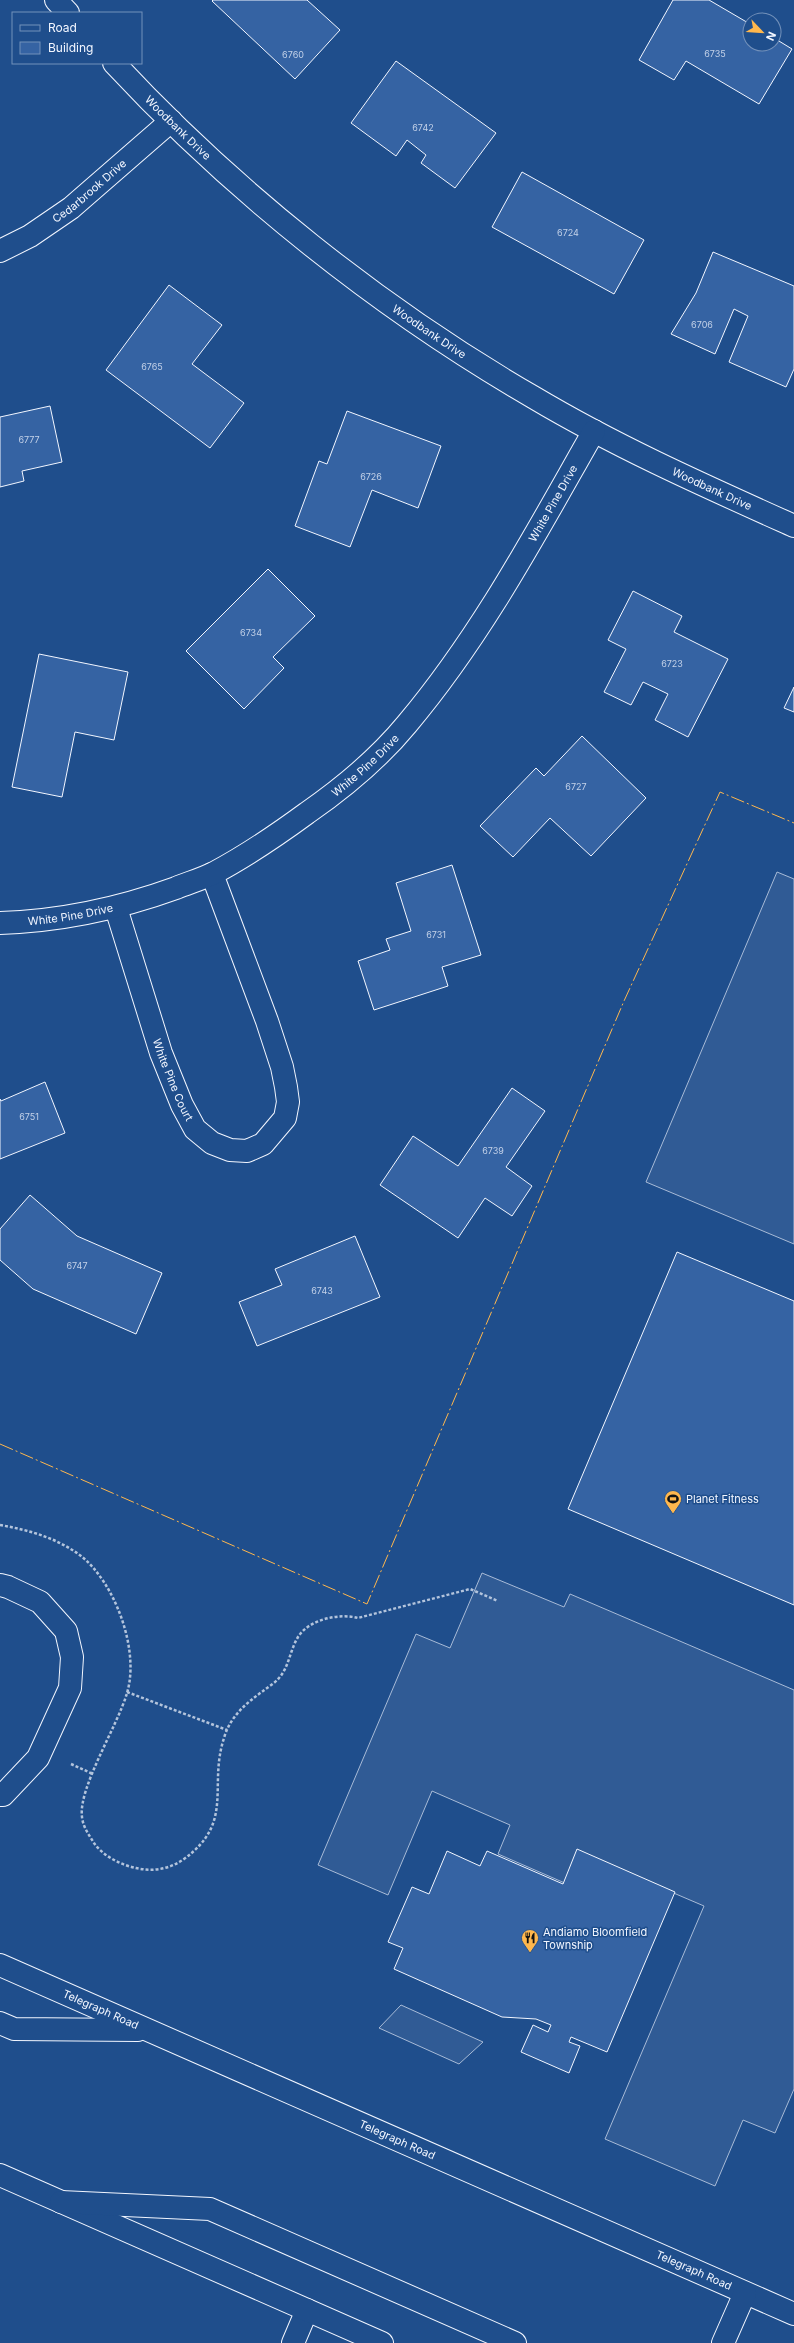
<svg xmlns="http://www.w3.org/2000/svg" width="794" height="2343" font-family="Inter,sans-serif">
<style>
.built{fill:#305b95;stroke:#a8bbd7}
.building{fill:#3563a3;stroke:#f2f6ff}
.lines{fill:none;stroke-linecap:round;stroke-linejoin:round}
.minor-casing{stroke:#f2f6ff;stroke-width:24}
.highway-casing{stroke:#f2f6ff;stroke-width:24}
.path{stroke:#b3c4dc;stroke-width:2.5;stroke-dasharray:3 2;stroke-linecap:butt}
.minor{stroke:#1f4e8c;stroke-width:22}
.highway{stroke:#1f4e8c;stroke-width:22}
.power{stroke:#ffb74d;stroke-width:1;stroke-dasharray:14 3 2 3;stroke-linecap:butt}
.labels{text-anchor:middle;stroke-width:3;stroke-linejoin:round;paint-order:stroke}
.number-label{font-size:9px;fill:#c3d1e8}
.street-label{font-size:11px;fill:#f2f6ff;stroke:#1f4e8c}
.poi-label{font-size:11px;fill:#f2f6ff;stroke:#1f4e8c;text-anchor:start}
</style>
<rect width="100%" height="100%" fill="#1f4e8c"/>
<!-- built -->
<g class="built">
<path d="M777 872 794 879V1244L646 1182Z"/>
<path d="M482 1573 564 1607 570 1594 794 1690V2089L775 2133 743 2120 715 2186 605 2139 704 1906 580 1853 567 1884 498 1854 510 1825 432 1791 388 1895 318 1865 416 1634 450 1648Z"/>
<path d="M401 2005 483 2042 459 2064 379 2028Z"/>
</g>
<!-- building -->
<g class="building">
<path d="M213 0H307L340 30 295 79 212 1Z"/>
<path d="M673 0H709L750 24V44H774V38L792 49 759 104 686 61 674 80 639 60Z"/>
<path d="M396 61 496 133 455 188 421 163 426 155 407 140 396 156 351 123Z"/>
<path d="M522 172 644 240 614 294 492 227Z"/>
<path d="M713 252 794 286V369L786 387 729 362 748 316 734 309 715 354 671 334 696 293Z"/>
<path d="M169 285 222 325 192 364 244 403 210 448 106 370Z"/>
<path d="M50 406 62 462 22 471 24 481 0 487V417Z"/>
<path d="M347 411 441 446 418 508 372 490 350 547 295 526 319 461 327 464Z"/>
<path d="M268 569 315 616 273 657 284 668 244 709 186 651Z"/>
<path d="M633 591 682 616 674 632 728 659 688 737 655 720 668 694 643 682 631 705 604 692 626 649 608 640Z"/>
<path d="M39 654 128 672 114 740 75 732 62 797 12 787Z"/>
<path d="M794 687V712L784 708Z"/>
<path d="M582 736 646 798 591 856 550 818 513 857 480 826 536 768 544 776Z"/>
<path d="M452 865 481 955 442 967 448 986 374 1010 358 961 390 950 386 939 411 931 396 883Z"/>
<path d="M45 1082 65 1133 0 1159V1099L1 1101Z"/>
<path d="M512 1088 545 1111 506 1167 532 1186 512 1216 485 1198 458 1238 380 1185 413 1136 458 1166Z"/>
<path d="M30 1195 77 1236 162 1273 136 1334 33 1289 0 1260V1229Z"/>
<path d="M355 1236 380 1297 257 1346 239 1302 282 1285 275 1269Z"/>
<path d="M677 1252 794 1301V1605L568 1509Z"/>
<path d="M577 1849 675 1892 607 2052 571 2037 569 2042 580 2046 569 2073 521 2052 533 2025 548 2032 551 2025 536 2019 502 2017 394 1969 403 1948 388 1942 412 1887 429 1894 447 1851 480 1866 487 1851 563 1884Z"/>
</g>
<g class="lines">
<defs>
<g id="minor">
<path d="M56 0 68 13"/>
<path id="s1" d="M114 63C234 192 381 309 533 397 617 447 705 486 794 526"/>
<path id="s2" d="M0 251 30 236 71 208 171 121"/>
<path id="s3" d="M116 908 161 1053 182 1105 195 1129 212 1143 230 1150 247 1151 263 1144 285 1118 288 1102 286 1087 282 1067 267 1021 212 874"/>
<path id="s4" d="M0 923C61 921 118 909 176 888 188 883 202 879 214 873 246 856 277 835 307 813 343 788 379 758 407 724 482 635 537 531 594 431"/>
<path d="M0 1585 8 1587 40 1602 66 1631 72 1657 70 1688 38 1758 3 1795H0"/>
<path d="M293 2343 307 2310"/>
</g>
<g id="highway">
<path id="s5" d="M0 1965 794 2314"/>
<path d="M0 2023 14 2029 138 2030"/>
<path d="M0 2175 382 2343"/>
<path d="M61 2202 210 2209 515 2343"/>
<path d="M723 2343 745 2293"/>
</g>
</defs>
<!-- minor casing -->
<use href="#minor" class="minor-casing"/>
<!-- highway casing -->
<use href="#highway" class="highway-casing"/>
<!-- path -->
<g class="path">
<path d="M0 1525C29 1530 57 1538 81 1556 115 1583 140 1650 127 1693 118 1725 78 1788 82 1817 83 1827 89 1835 94 1843 103 1856 121 1865 136 1868 153 1872 170 1869 184 1859 235 1822 208 1787 224 1738 230 1717 245 1704 263 1691 268 1687 275 1683 279 1678 289 1667 290 1650 298 1637 309 1619 340 1613 358 1618L470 1589 498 1601"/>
<path d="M127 1692 227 1730"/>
<path d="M71 1764 93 1774"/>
</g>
<!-- minor -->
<use href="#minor" class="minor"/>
<!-- highway -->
<use href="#highway" class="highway"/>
<!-- power -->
<path class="power" d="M0 1444 367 1604 624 1001 720 792 794 823"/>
</g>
<!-- icons -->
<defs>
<symbol id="stadium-pin" viewBox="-11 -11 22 30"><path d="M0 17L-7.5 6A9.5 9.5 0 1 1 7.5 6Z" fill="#ffb74d" stroke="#1f4e8c"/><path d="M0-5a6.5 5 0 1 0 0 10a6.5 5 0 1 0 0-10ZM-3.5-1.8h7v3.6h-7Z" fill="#111"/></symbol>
<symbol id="restaurant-pin" viewBox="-11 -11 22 30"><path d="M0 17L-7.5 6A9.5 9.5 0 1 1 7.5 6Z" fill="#ffb74d" stroke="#1f4e8c"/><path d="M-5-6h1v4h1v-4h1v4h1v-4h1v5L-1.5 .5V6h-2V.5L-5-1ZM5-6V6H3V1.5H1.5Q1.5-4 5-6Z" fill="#111"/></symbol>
</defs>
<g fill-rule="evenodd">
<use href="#stadium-pin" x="663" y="1489" width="20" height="27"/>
<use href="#restaurant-pin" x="520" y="1928" width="20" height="27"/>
</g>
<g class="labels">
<!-- number labels -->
<g class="number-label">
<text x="715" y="57">6735</text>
<text x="293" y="58">6760</text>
<text x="423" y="131">6742</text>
<text x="568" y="236">6724</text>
<text x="702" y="328">6706</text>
<text x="152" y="370">6765</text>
<text x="29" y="443">6777</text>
<text x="371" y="480">6726</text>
<text x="251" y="636">6734</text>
<text x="672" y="667">6723</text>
<text x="576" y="790">6727</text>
<text x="436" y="938">6731</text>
<text x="29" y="1120">6751</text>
<text x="493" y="1154">6739</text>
<text x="77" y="1269">6747</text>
<text x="322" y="1294">6743</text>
</g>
<!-- street labels -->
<g class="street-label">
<text dy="4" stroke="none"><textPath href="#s1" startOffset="91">Woodbank Drive</textPath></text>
<text dy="4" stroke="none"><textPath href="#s2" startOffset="108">Cedarbrook Drive</textPath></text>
<text dy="4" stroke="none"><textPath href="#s1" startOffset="415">Woodbank Drive</textPath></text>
<text dy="4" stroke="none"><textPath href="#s1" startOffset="739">Woodbank Drive</textPath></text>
<text dy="4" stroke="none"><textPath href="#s4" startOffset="731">White Pine Drive</textPath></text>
<text dy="4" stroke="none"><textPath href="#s4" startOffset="407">White Pine Drive</textPath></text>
<text dy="4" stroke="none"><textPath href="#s4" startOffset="71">White Pine Drive</textPath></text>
<text dy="4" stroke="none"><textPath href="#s3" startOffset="181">White Pine Court</textPath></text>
<text dy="4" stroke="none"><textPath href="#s5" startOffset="110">Telegraph Road</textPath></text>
<text dy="4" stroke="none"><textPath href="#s5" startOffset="434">Telegraph Road</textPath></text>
<text dy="4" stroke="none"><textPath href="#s5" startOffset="758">Telegraph Road</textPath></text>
</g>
<!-- poi labels -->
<g class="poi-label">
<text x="686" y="1503">Planet Fitness</text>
<text x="543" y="1936">Andiamo Bloomfield<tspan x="543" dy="13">Township</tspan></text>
</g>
</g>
<!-- legend -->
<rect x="12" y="12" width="130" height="52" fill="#1f4e8c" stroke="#7391ba"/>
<rect x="20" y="25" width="20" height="6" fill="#1f4e8c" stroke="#7391ba"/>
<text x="48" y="32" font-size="12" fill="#f2f6ff">Road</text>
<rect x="20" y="42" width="20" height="12" fill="#3563a3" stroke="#7391ba"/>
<text x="48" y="52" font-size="12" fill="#f2f6ff">Building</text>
<!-- north arrow -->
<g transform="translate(762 32) rotate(115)"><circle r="19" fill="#1f4e8c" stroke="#7391ba"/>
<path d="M0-3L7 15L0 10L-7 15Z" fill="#ffb74d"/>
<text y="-6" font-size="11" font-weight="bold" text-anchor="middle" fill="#f2f6ff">N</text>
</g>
</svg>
